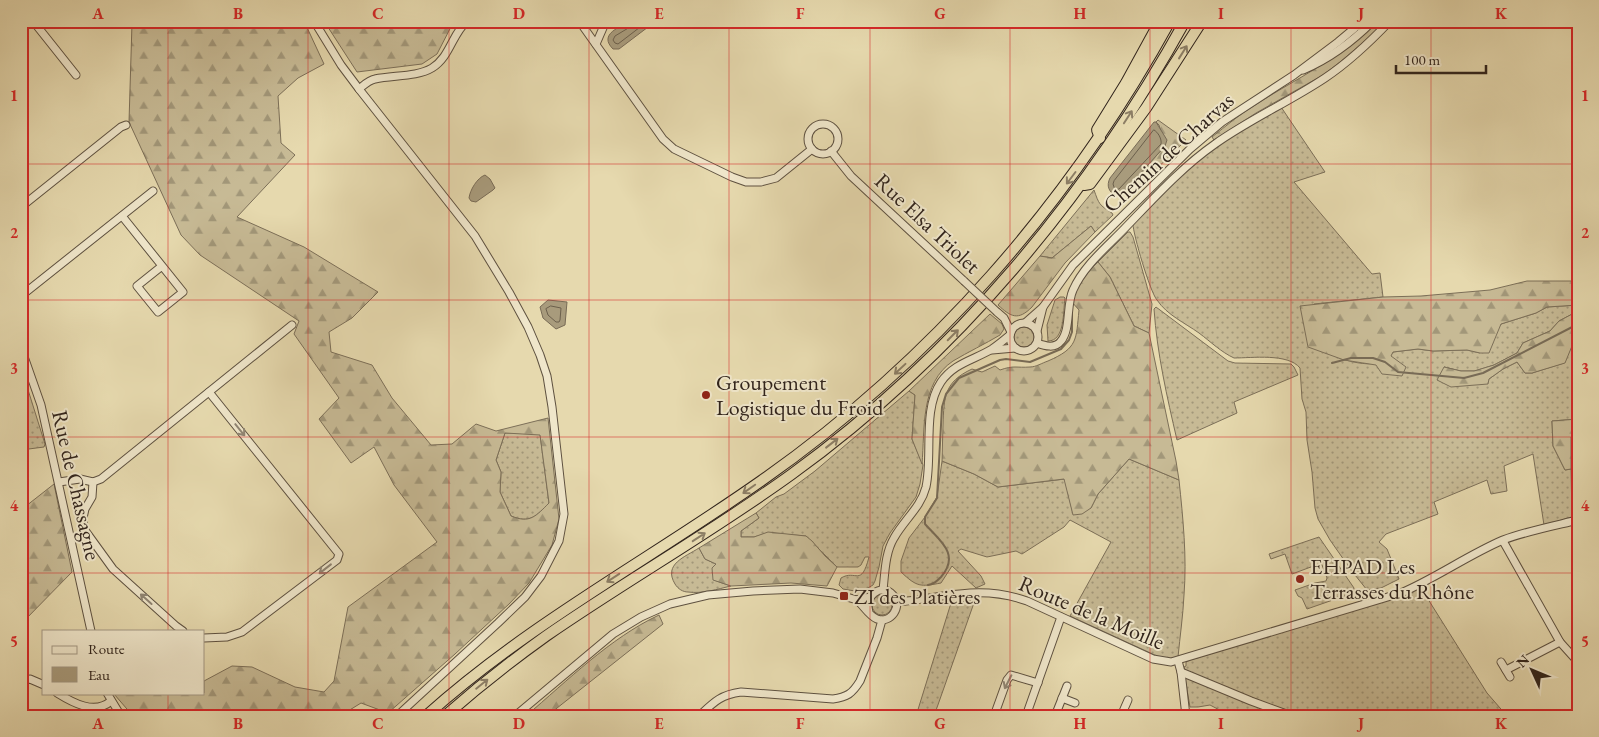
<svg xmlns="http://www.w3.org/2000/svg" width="1599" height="737" font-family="'EB Garamond',serif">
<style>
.grass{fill:url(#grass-dots);stroke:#7c6f58}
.forest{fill:url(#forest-firs);stroke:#7c6f58;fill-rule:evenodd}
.water{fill:#a89b7c;stroke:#786b56}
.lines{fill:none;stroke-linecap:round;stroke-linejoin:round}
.shore{stroke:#6c604c;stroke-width:1}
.stream{stroke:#786b56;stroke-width:2}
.minor-casing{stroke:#5e5140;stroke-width:9}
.highway-casing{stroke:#31241c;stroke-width:12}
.minor{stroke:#efe6ca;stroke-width:7}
.highway{stroke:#e6d9ae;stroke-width:10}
.minor-bridge-casing{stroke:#5e5140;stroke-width:9;stroke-linecap:butt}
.minor-bridge{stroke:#efe6ca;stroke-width:7}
.oneway{stroke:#8c7e65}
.oneway2{stroke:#908573}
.grid{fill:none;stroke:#d62828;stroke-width:1;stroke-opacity:0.55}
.poi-dot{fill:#8f2418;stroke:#efe6ca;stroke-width:2}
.labels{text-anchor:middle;stroke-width:4;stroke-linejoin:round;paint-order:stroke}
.street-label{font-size:22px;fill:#31241c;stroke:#efe6ca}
.poi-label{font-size:22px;fill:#31241c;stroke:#efe6ca;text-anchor:start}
.neatline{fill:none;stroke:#d62828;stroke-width:2}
.grid-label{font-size:16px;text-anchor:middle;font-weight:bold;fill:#d62828}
</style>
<defs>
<pattern id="grass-dots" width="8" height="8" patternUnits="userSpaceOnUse" patternTransform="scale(1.25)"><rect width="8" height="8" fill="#c7ba95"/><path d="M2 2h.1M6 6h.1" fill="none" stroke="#a29779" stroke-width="1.8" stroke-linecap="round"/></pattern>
<pattern id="forest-firs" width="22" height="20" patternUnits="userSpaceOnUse" patternTransform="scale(1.25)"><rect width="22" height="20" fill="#c7ba95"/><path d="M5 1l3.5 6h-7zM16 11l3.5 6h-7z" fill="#a29779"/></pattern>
</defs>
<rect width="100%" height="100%" fill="#e6d9ae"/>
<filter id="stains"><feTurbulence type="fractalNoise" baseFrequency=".004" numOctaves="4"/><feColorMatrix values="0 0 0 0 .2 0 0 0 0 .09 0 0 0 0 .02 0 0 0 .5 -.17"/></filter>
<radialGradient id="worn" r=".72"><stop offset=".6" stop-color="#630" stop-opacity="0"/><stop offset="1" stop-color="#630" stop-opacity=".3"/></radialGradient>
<!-- grass -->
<g class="grass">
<path d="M1281 107 1325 172 1294 182 1372 274 1380 273 1383 297 1314 304 1335 356C1351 363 1384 371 1393 352L1418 349 1433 351 1467 350 1480 353 1501 324 1536 313 1547 307 1578 305V311L1559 321 1550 331 1523 343 1517 353 1494 365 1475 371H1461L1444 367 1489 379 1503 369 1517 362 1525 373H1532L1564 363 1572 345 1578 339V419L1552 421 1553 446 1565 470 1571 469 1572 517 1544 525 1533 454 1504 466 1507 491 1491 494 1487 480 1434 502 1438 514 1386 534 1379 542 1387 549 1399 579 1381 588 1367 590 1351 570 1330 540 1318 519 1315 508 1312 472 1307 440 1306 412 1302 399 1300 368C1288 353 1252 358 1234 358 1221 352 1211 342 1199 333 1185 323 1167 315 1157 300 1150 292 1133 234 1133 224 1155 202 1176 179 1200 159 1225 139 1253 123 1281 107Z"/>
<path d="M1094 190C1099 204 1099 205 1112 213L1113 215 1095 232 1091 226 1052 258 1040 256Z"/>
<path d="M1128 232H1130L1133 237 1152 304 1149 333 1134 326 1110 277 1098 262Z"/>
<path d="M1060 297H1064L1065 298C1063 312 1065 341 1048 341L1047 325 1055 300Z"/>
<path d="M1156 307 1228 361 1235 363 1291 364 1294 367 1298 375 1234 402 1237 413 1177 440C1167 397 1157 353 1154 309Z"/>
<circle cx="1024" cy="337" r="10"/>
<path d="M24 377 45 444 44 447 21 450V378Z"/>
<path d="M909 391 915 395 912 439 923 465 920 484 916 497 890 533 883 546 879 567 875 581 873 585 861 592 843 589 839 585 841 578C856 569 861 588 869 557H865L861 565 858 567H837L806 536 768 533 754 537H741V531L759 518 756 513 776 497 784 494 815 471Z"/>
<path d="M505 433 540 434 549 503C536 516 530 524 511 516L500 492 501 472 496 460Z"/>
<path d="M1129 459 1179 480C1183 518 1187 557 1184 595 1183 616 1180 636 1178 657L1168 659 1157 656 1070 616 1111 542 1070 520 1064 527 1022 554 1016 551 987 557 961 549 958 551 981 576 985 584 976 588 952 566 941 583C920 587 917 587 901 572V561L909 538 925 517 937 497 942 461 974 474 998 487 1065 479 1073 514 1091 508 1098 494Z"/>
<path d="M1319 537 1354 588 1353 593 1307 609 1302 598 1298 596 1295 590 1315 583 1326 581 1327 578 1322 565 1319 564 1292 574 1285 554 1271 559 1269 554Z"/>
<path d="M699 548 705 559 716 564 714 580 731 586C718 589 702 594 688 592 683 592 678 589 675 584 663 564 685 557 699 548Z"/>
<path d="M1421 588 1487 693 1507 716H1301L1231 690 1185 670 1184 667 1186 666V662L1190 660 1395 598Z"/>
<circle cx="882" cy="605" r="10"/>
<path d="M975 600 934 716H916L951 603Z"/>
<path d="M1185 678H1186L1289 716H1231L1210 705 1198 707H1190Z"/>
</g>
<!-- forest -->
<g class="forest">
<path d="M131 21H304L324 64 298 78 278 96 281 143 295 155 237 217 304 247 378 292 352 318 329 332 331 352 372 365 392 398 431 445 452 444 476 424 496 431 548 418 559 519 552 545 529 583 509 604 455 654 388 713 361 703 340 716H133L114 694 204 693V681L232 666 252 667 295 687 324 692 334 681 348 607 437 542 394 485 374 447 351 463 319 419 339 398 294 334 299 321 200 255 181 235 129 122 132 23ZM505 433 540 435 549 503C536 516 530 524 511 516L500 492 501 472 496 460Z"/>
<path d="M324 21H454L437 54 422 64 357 72Z"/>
<path d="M1378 21H1385L1367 39 1340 62 1323 75 1256 113 1214 140 1212 137C1226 126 1240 114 1255 105 1297 78 1343 57 1378 21Z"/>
<path d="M1158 120 1186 140 1136 189 1131 184 1165 146 1159 125 1156 122Z"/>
<path d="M1091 226 1095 232 1065 263 1032 307C1018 321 1011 317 998 305L1040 256 1052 258Z"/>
<path d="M1098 262 1110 277 1134 326 1149 333 1176 461 1179 480 1129 459 1098 494 1091 508 1082 514 1073 515 1064 479 998 487 974 474 942 461C942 449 943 437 943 425 944 397 944 382 972 369L982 372 995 366 1000 370C1014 365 1016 368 1030 367 1036 367 1042 363 1048 361 1078 348 1076 340 1079 310L1071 301C1077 285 1086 273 1098 262Z"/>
<path d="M1527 281H1578V305L1547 307 1536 313 1501 324 1489 353H1480L1467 350 1433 351 1418 349 1393 352 1391 356 1406 367 1402 376 1382 374 1376 365 1344 360 1308 347 1300 306 1383 297 1421 296 1490 290Z"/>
<path d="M1578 311V339L1572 346 1565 363 1532 373H1525L1517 362 1503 369 1489 379 1488 384 1451 387 1437 380 1444 367 1461 371H1474L1494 365 1517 353 1523 343 1550 331 1559 321Z"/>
<path d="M990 314 1002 324 1004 329 1000 335C985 344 968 352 953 361 920 383 925 429 922 464L912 439 915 395 909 391Z"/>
<path d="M1578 419V436L1571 437V469L1565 470 1553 446 1552 421Z"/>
<path d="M54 484 72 572 21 624V500L26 506Z"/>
<path d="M756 513 759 518 741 531V537H754L768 532 806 536 812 541 825 556 837 567 827 586 791 583 731 586 713 580 712 568 716 564 705 559 699 548Z"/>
<path d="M659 615 663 624 547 716H526C567 681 610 638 659 615Z"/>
</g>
<!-- water -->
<g class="water">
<path d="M631 21H656L619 49H613C598 34 620 27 631 21Z"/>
<path d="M1154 122H1156L1167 140 1165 146 1121 195 1116 196C1109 192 1106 186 1110 178Z"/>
<path d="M485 175 490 179 495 188 493 190 476 202 471 201 469 198C470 190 477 178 485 175Z"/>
<path d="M548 300 567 302 565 325 556 329 543 318 540 307Z"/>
</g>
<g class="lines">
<!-- shore -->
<g class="shore">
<path d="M632 21 630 27 615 36 613 40 615 43 618 44 648 21"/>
<path d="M1154 130C1158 132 1162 139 1161 144L1119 189 1115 190 1113 184 1114 181Z"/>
<path d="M551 306 561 308 560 320 559 322H556L548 315 546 309Z"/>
</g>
<!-- stream -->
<g class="stream">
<path d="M1332 363 1351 358H1373L1385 362 1398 372 1464 378 1483 373 1578 324"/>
<path d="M928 585C934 584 937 581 941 577 961 554 939 540 925 524V517L937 498 942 407 946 394 959 378 1000 360 1006 359 1030 362 1061 349 1069 340 1072 332V310"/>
</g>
<defs>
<g id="minor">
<path d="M33 21 76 75"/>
<path d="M314 21 341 65 359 89 475 236 509 292 528 327 540 355 547 376 552 407 564 514 559 541 541 576 525 597 498 623 397 716"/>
<path d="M577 21 582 25 663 139 674 149 732 177 746 182H761L776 178 812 149"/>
<path d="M596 44 606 21"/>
<path d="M1303 70C1329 59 1353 41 1373 21"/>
<path d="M359 89C364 85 369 80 375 79 393 75 417 77 432 68 450 57 452 34 467 21"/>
<circle cx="823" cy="139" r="15"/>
<path d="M831 151 851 176 964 281"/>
<path d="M21 207 121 127 126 125"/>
<path d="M122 216 183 292 158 312 137 286 162 266"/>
<path d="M21 296 153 191"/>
<path d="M997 312 1004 318 1011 332"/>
<path d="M1026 322 1043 307"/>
<circle cx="1024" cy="337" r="14"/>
<path d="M1037 331 1043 307 1073 265 1190 149 1222 122 1294 75 1338 42 1362 22"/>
<path d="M1037 343C1045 346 1055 349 1061 341 1071 329 1066 305 1073 290 1084 265 1108 246 1126 227 1154 198 1182 167 1215 144 1250 119 1289 102 1325 78 1349 62 1370 42 1390 21"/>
<path d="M21 348 41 405 91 631"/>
<path d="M992 350 1015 348"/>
<path d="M59 482 80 479 93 482 101 479 292 325"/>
<path d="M93 482 92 497 85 509 83 518 84 529 113 569 176 626 183 631"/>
<path d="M1503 541 1560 642 1578 662"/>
<path d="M883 590C885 573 885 553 894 538 904 520 921 507 926 487 933 455 922 410 941 382 954 363 974 360 992 349 998 345 1004 340 1010 335"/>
<path d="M857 600C863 605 869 616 877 619 891 624 903 606 893 595 881 582 863 597 869 612"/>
<path d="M897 602C945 598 979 584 1027 601L1153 659 1171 662 1401 593C1436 578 1468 555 1503 540 1527 531 1553 526 1578 520"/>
<path d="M204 638 227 637 242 632 337 560 339 554 209 392"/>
<path d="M1178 661 1181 672 1251 701 1292 716"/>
<path d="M1501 662 1510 677"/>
<path d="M1506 670 1560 642"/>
<path d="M1181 672 1186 716"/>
<path d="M21 682 30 679 44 685"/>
<path d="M57 693C73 703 95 715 111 701"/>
<path d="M107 693 121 716"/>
<path d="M1062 698 1075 703"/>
<path d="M515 716 613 634 641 617 670 604 708 595 753 591 800 589 833 593 857 600 870 597"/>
<path d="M699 716C714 702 720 695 741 692L833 699C847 697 852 694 860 681L877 638 882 620"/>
<path d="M994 716 1007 680 1011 675 1038 683"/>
<path d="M1026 716 1061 617"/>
<path d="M1055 716 1067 686"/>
<path d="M1121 716 1128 700"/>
</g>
<g id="highway">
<path d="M1358 21 1359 25"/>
<path d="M1100 138 1097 130 1126 83 1160 21"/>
<path d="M1084 185 1090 184 1146 108 1202 21"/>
<path d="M426 716C528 624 649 560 761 481 931 362 1070 203 1170 21"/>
<path d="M445 716C477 688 511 661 546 636 627 580 712 532 792 474 956 355 1087 198 1185 21"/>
</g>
</defs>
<!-- minor casing -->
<use href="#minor" class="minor-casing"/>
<!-- highway casing -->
<use href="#highway" class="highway-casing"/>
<!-- minor -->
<use href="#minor" class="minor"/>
<!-- highway -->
<use href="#highway" class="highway"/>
<defs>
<path id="minor-bridge" d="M964 281 997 312"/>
</defs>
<!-- minor-bridge casing -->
<use href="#minor-bridge" class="minor-bridge-casing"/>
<!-- minor-bridge -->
<use href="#minor-bridge" class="minor-bridge"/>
</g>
<!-- one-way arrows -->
<defs><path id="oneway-shaft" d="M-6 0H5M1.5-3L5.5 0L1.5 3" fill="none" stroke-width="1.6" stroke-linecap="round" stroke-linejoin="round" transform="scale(1.25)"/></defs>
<g class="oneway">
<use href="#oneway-shaft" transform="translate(1183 52) rotate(-58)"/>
<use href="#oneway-shaft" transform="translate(1128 117) rotate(-57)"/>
<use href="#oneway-shaft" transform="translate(1071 178) rotate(127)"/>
<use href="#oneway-shaft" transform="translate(953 335) rotate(-45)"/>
<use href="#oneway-shaft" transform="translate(900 369) rotate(137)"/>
<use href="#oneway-shaft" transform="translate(832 443) rotate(-38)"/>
<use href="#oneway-shaft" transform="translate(749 489) rotate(145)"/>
<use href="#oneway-shaft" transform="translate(699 537) rotate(-33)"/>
<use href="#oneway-shaft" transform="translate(613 578) rotate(147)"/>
<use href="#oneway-shaft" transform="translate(482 684) rotate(-39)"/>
</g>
<g class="oneway2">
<use href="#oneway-shaft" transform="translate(240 430) rotate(51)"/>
<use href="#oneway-shaft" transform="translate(325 569) rotate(142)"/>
<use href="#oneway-shaft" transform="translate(146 599) rotate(-138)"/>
<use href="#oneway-shaft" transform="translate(1008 682) rotate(117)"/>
</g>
<!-- grid -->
<path class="grid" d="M168 21V631M308 21V716M449 21V716M589 21V716M729 21V716M870 21V716M1010 21V716M1150 21V716M1291 21V716M1431 21V716M21 164H1578M21 300H1578M21 437H1578M21 573H1578M168 693V716"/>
<!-- markers -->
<g class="poi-dot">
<circle cx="706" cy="395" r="5"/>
<circle cx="1300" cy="579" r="5"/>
<rect x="839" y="591" width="10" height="10" rx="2.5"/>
</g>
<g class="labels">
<!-- street labels -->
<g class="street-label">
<text transform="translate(1168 152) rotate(-42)" y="8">Chemin de Charvas</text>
<text transform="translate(928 223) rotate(43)" y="8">Rue Elsa Triolet</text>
<text transform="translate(77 485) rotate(77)" y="8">Rue de Chassagne</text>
<text transform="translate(1092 612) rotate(23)" y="8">Route de la Moille</text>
</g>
<!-- poi labels -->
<g class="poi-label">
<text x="716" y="390">Groupement<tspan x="716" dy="25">Logistique du Froid</tspan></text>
<text x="1310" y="574">EHPAD Les<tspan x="1310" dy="25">Terrasses du Rhône</tspan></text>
<text x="854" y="604">ZI des Platières</text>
</g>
</g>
<!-- margin -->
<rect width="1599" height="737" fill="none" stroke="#e6d9ae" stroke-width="55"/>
<!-- legend -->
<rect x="42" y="630" width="162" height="65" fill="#efe6ca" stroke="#a39884"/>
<rect x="52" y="646" width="25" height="8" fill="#efe6ca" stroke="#a39884"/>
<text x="88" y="654" font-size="15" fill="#31241c">Route</text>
<rect x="52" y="667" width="25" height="15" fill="#a89b7c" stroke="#a39884"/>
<text x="88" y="680" font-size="15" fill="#31241c">Eau</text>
<!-- north arrow -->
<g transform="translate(1532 670) rotate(314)" stroke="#efe6ca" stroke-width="4" paint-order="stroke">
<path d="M0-4L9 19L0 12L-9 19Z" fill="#31241c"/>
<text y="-8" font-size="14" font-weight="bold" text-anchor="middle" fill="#31241c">N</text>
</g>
<!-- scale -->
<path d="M1396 65v8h90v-8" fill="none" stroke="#31241c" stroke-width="2.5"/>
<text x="1404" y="65" font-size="15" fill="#31241c" stroke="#efe6ca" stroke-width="4" paint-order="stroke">100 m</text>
<rect x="28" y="28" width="1544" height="682" class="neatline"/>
<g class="grid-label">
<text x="98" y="19">A</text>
<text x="238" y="19">B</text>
<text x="378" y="19">C</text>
<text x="519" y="19">D</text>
<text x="659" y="19">E</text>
<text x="800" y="19">F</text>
<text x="940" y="19">G</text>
<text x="1080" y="19">H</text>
<text x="1221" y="19">I</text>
<text x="1361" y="19">J</text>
<text x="1501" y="19">K</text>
<text x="14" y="101">1</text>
<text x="1585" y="101">1</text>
<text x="14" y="238">2</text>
<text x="1585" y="238">2</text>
<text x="14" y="374">3</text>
<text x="1585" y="374">3</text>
<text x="14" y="511">4</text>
<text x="1585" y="511">4</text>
<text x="14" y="647">5</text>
<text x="1585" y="647">5</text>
<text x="98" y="729">A</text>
<text x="238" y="729">B</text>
<text x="378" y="729">C</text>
<text x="519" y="729">D</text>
<text x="659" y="729">E</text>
<text x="800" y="729">F</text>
<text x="940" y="729">G</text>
<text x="1080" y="729">H</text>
<text x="1221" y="729">I</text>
<text x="1361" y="729">J</text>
<text x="1501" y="729">K</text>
</g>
<rect width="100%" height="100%" filter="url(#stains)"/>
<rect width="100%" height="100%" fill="url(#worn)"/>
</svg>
